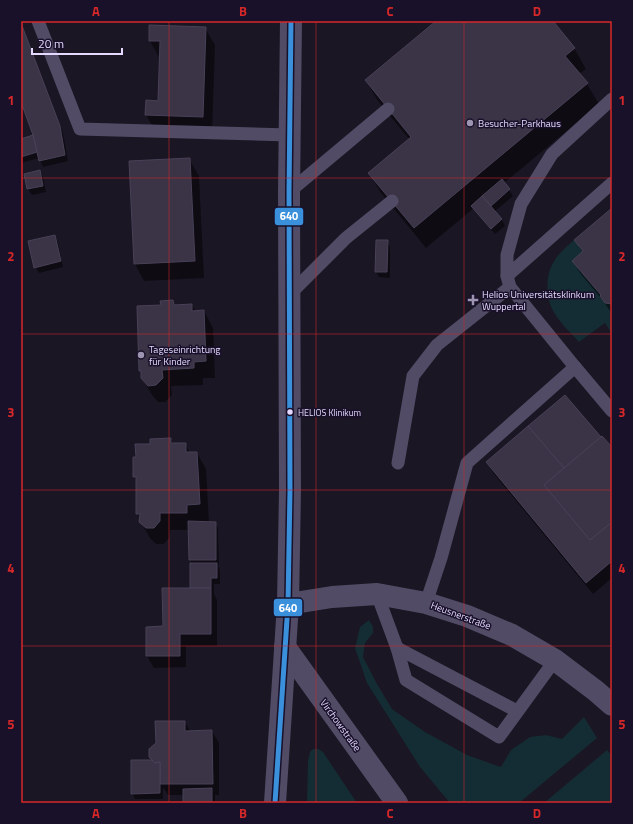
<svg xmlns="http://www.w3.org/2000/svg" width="633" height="824" font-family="'Titillium Web',sans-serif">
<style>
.green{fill:#142c33}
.shadow{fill:#0007}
.building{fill:#3a3446;stroke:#494158}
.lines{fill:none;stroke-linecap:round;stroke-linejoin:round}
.service{stroke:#514b65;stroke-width:13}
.minor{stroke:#514b65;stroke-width:22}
.bus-1-casing{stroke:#19102a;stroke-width:8}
.bus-1{stroke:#3a90db;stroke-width:5}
.grid{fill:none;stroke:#d62828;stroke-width:1;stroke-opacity:0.55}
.poi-dot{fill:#9e95b2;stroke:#19102a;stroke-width:1.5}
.bus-dot{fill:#e4d9ff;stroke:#19102a;stroke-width:1.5}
.labels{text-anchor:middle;stroke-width:3;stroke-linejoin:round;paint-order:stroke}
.bus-label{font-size:9px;fill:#e4d9ff;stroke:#19102a;text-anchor:start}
.poi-label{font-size:10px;fill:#e4d9ff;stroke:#19102a;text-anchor:start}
.street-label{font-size:10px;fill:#e4d9ff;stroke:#19102a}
.line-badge{stroke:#19102a;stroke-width:1.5}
.badge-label{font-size:11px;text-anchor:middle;font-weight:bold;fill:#fff}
.neatline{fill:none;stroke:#d62828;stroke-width:1.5}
.grid-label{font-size:13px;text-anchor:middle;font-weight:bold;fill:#d62828}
</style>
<rect width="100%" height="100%" fill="#1b1624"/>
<!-- green -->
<g class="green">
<path d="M574 240 583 251 572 261 601 295 600 296 605 303 612 304V334L605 323 579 342C571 333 561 324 555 314 551 308 548 300 548 293 545 268 556 255 574 240Z"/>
<path d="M369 620 373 627V633L365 643 363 657 377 684 392 709 425 732 467 755 501 767 511 750 530 737 546 735 562 739 584 717 597 738 519 803H450L420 767 367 683 355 648 360 627Z"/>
<path d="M313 749H318L323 752 357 803H307L308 761 310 752Z"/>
<path d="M607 750 612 756V803H544Z"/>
</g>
<!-- shadow -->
<g class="shadow">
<path d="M437 21H552L574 48 586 69 579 74 587 84 599 104 504 183 513 196 494 212 502 220 505 226 495 234 474 208 426 248 381 193 369 173 409 139 378 101 366 81Z"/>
<path d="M21 23 63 133 68 161 43 167 39 158 21 163V140L34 136 21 99Z"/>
<path d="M205 28 215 45 212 134 156 132 146 115 147 101 159 102 161 57H159L150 41Z"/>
<path d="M189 159 199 176 204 278 144 281 135 264Z"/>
<path d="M40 172 43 177 46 192 32 195 28 189 25 175Z"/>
<path d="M612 210V314L604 302 580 273 573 261 583 253 575 240Z"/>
<path d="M54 236 58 242 63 267 39 273 35 267Z"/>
<path d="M387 241 390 247V278L379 277 376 272Z"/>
<path d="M173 301 175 305H192L196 312 204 311 213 328 215 378H203V385L171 386 172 395 165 402H158L152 395 142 378V374L140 371 162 306Z"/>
<path d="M171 439 174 444H185L190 453H197L206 469 209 523H215L218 528 219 565H218L220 570V584H214V594L217 600V646H186V667L154 668 147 656 164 627 192 589V564L190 560V530H170L169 538 164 544H156L150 538 140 521 141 519 137 514V482L134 477V458H137L151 445Z"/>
<path d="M601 439 612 449V578L593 594 494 474 487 463Z"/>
<path d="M185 722 190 731H212L219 743V795H215V803H184V795H168L163 787V799H135L132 793 152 761 150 757Z"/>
</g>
<!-- building -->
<g class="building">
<path d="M436 21H553L575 48 565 56 588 83 414 228 368 173 411 137 365 80Z"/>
<path d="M21 23 60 126 65 155 39 161 33 135 21 102Z"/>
<path d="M149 25 206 27 203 117 145 115 146 100 158 101 160 41H149Z"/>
<path d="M33 135 37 152 21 157V139Z"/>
<path d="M190 158 195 261 134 264 129 161Z"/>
<path d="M40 170 43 186 27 189 24 174Z"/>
<path d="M502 179 510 189 491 206 482 196Z"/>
<path d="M482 196 502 219 491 229 471 206Z"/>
<path d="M612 208V304L605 303 600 296 601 295 572 261 583 251 574 240Z"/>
<path d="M55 235 61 261 34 268 28 241Z"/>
<path d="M376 240H388L387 272H375Z"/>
<path d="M173 300 174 305 192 304V311L204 310 206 361 194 362V368L162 370 163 378 156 385 148 386 141 378V371H139L137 306 161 305 160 301Z"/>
<path d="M565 395 601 437 564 468 528 426Z"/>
<path d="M528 426 564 468 544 485 590 540 612 522V561L586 583 486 462Z"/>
<path d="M602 436 612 447V522L590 540 544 485Z"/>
<path d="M171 438V443H186V452H197L200 504 187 505V513H160V521L154 528H146L139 522 140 514H136V477H133V457H136L135 444H150V439Z"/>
<path d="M188 521 216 522V560H189Z"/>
<path d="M190 563H217V578H211V588H190Z"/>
<path d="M162 588H211V634H180V656H146V627L163 626Z"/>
<path d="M155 721H185V731L212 730 213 784H160V762L155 763 149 757V749L156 743Z"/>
<path d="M131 760H152L155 763 160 762V793L131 794Z"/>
<path d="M212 788V803H183V789Z"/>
</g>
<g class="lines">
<!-- service -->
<g class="service">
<path d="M38 21 80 129 290 135"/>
<path d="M289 192 388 109"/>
<path d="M507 276 612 183"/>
<path d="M290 294 346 238 392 201"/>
<path d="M575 367 510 287 507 276V255L521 204 552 154 612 99"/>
<path d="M398 463 413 376 437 345 510 287"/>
<path d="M377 594 397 648 406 680 499 737 555 660"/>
<path d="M426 603 441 558 467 463 575 367 612 411"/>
<path d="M397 648 517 711"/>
</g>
<!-- minor -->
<g class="minor">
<path d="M288 604 332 597 377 594 426 603 467 616 512 635 555 660 596 691 612 705"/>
<path d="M285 647 397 803"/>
<path d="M275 803 288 604 290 490 289 192 291 21"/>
</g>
<defs>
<path id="bus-1" d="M275 803 288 604 290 490 289 192 291 21"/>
</defs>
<!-- bus-1 casing -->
<use href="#bus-1" class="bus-1-casing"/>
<!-- bus-1 -->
<use href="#bus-1" class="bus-1"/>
</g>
<!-- grid -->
<path class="grid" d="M169 21V803M316 21V803M464 21V803M21 178H612M21 334H612M21 490H612M21 646H612"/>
<!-- markers -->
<g class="poi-dot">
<circle cx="470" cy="123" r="4"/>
<path d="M471 294h4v4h4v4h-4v4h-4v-4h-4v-4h4z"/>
<circle cx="141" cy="355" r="4"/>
</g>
<circle class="bus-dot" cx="290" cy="412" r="3.5"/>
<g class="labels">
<!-- bus labels -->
<g class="bus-label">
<text x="298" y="416">HELIOS Klinikum</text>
</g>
<!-- poi labels -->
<g class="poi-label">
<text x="478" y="127">Besucher-Parkhaus</text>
<text x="482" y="298">Helios Universitätsklinkum<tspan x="482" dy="12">Wuppertal</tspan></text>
<text x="149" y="353">Tageseinrichtung<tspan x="149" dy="12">für Kinder</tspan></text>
</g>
<!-- street labels -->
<g class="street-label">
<text transform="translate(461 615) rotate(20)" y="4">Heusnerstraße</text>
<text transform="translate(341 725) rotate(54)" y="4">Virchowstraße</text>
</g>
</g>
<g class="line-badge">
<rect x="274" y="207" width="30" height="19" rx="4" fill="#3a90db"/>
<rect x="273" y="598" width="30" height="19" rx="4" fill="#3a90db"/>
</g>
<g class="badge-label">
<text x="289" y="220">640</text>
<text x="288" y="612">640</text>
</g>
<!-- border -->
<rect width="633" height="824" fill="none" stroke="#19102a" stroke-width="44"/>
<!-- scale -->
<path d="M32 48v6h90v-6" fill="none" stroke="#e4d9ff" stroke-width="2"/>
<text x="38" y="48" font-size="12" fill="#e4d9ff" stroke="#19102a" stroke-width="3" paint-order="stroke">20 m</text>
<rect x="22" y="22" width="589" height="780" class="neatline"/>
<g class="grid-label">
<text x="96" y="16">A</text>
<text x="243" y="16">B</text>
<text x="390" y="16">C</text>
<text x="537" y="16">D</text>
<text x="11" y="105">1</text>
<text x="622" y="105">1</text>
<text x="11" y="261">2</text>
<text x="622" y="261">2</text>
<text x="11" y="417">3</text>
<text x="622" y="417">3</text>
<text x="11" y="573">4</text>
<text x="622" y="573">4</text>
<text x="11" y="729">5</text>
<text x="622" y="729">5</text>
<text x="96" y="818">A</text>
<text x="243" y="818">B</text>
<text x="390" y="818">C</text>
<text x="537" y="818">D</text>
</g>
</svg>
